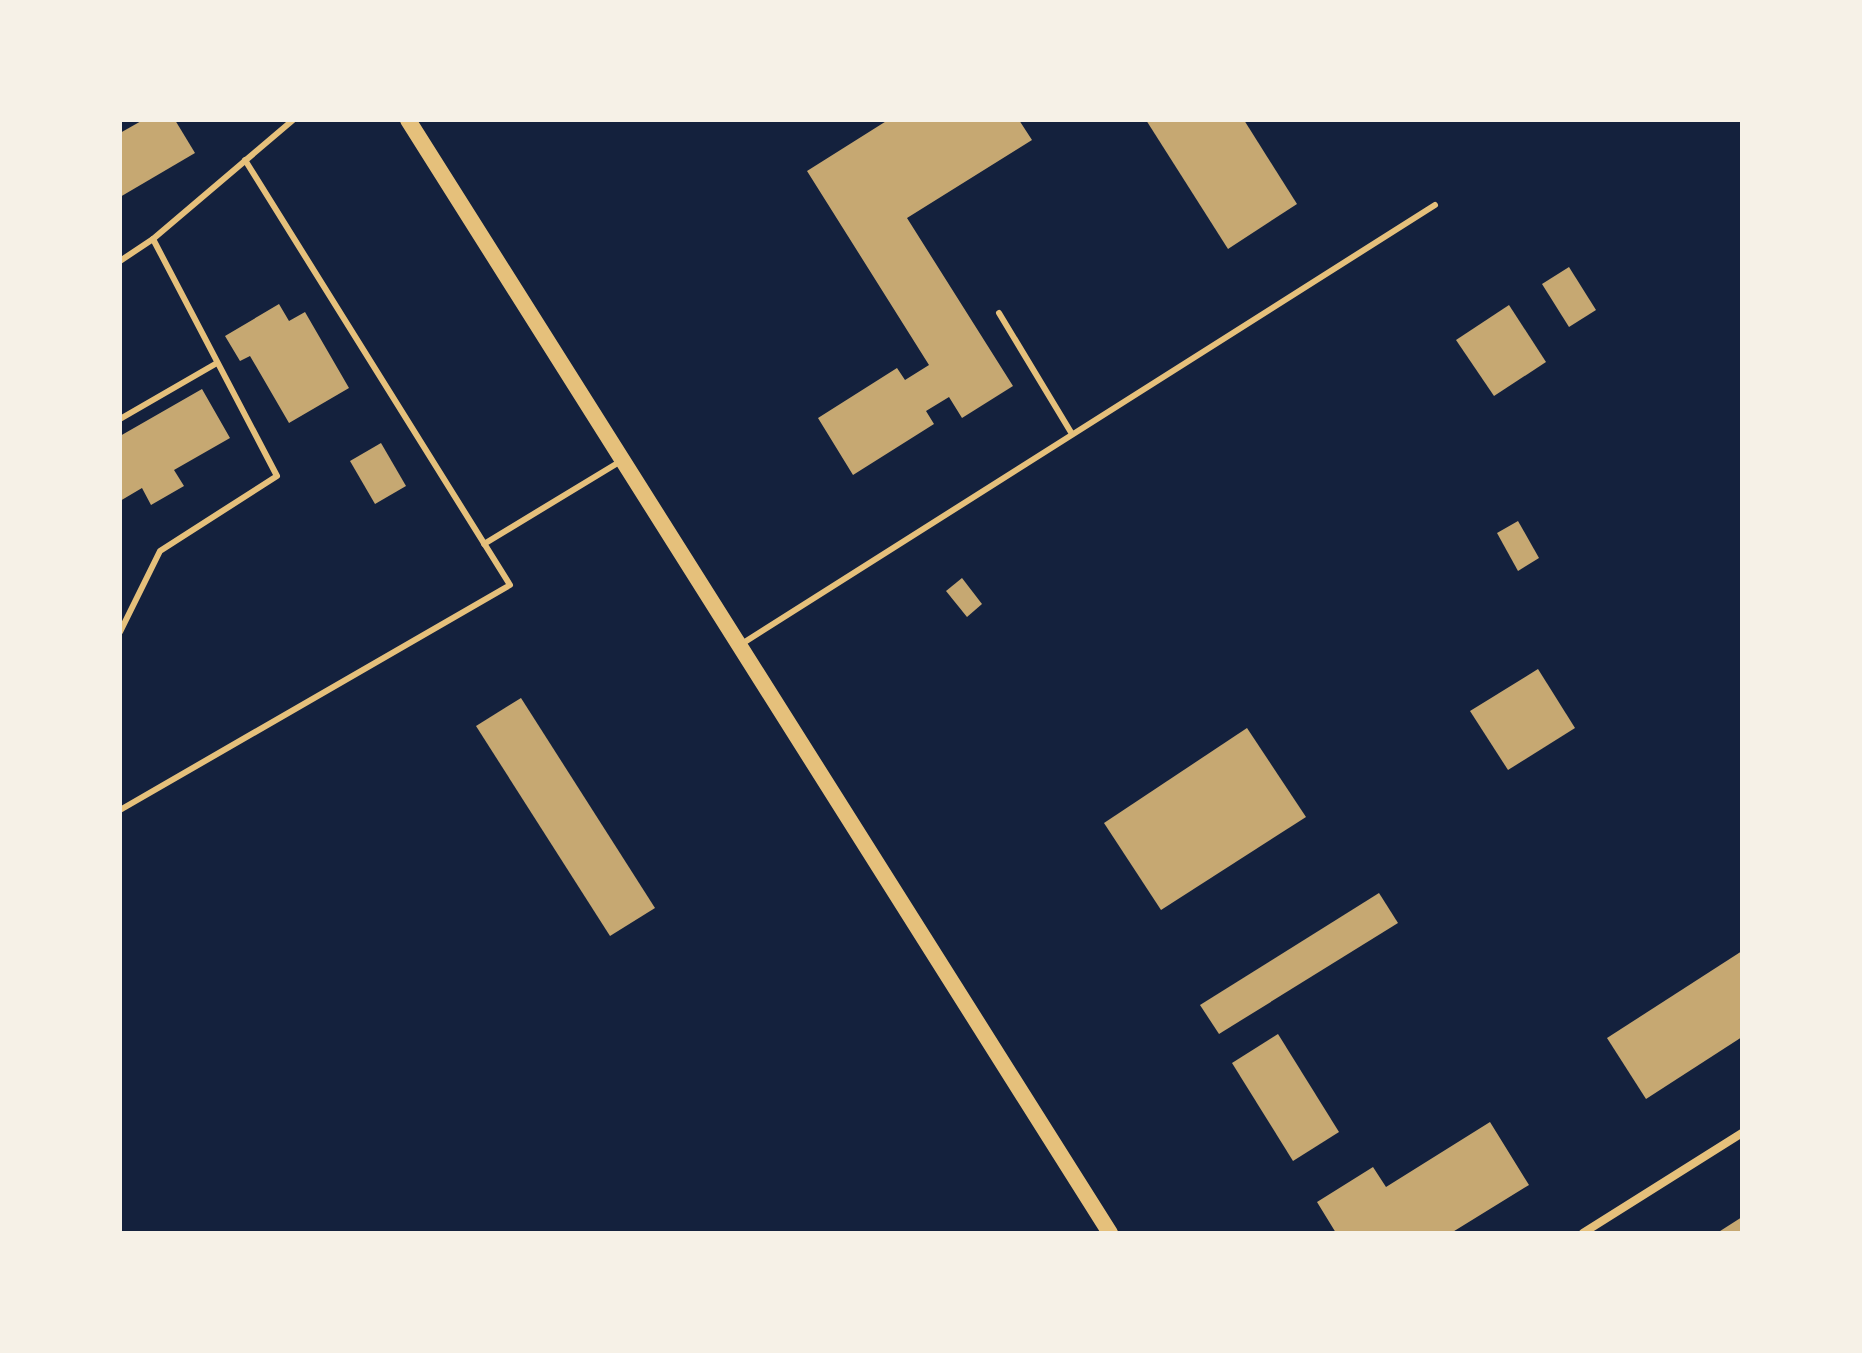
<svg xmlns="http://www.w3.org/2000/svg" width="1862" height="1353" font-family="'PT Sans Narrow',sans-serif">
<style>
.building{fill:#c6a872}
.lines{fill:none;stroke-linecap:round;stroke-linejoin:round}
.service{stroke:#e5c07b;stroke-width:6}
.minor{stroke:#e5c07b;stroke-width:8}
.secondary{stroke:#e5c07b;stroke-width:16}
</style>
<rect width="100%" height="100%" fill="#14213d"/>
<!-- building -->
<g class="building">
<path d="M143 120H175L195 153 120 197V133Z"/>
<path d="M888 120H1019L1032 140 907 218 1013 386 962 418 949 397 926 411 934 424 853 475 818 418 897 368 905 380 929 365 807 171Z"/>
<path d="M1146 120H1244L1297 204 1228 249Z"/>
<path d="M1569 267 1596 310 1569 327 1542 284Z"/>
<path d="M279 304 289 321 305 312 349 388 289 423 250 356 240 361 225 336Z"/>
<path d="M1509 305 1546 362 1494 396 1456 340Z"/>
<path d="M202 389 230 438 174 470 184 486 151 505 142 488 120 501V436Z"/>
<path d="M381 443 406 486 375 504 350 461Z"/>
<path d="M1518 521 1539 558 1518 571 1497 533Z"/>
<path d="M962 578 982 604 967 617 946 591Z"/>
<path d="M1538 669 1575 728 1508 770 1470 711Z"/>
<path d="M521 698 655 908 610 936 476 726Z"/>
<path d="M1247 728 1306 817 1161 910 1104 823Z"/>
<path d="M1379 893 1398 923 1219 1034 1200 1005Z"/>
<path d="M1742 951V1037L1646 1099 1607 1038Z"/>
<path d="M1278 1034 1339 1132 1293 1161 1232 1063Z"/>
<path d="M1490 1122 1529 1185 1451 1233H1336L1317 1202 1373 1167 1386 1187Z"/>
<path d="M1742 1217V1233H1717Z"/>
</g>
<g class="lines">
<!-- service -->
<g class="service">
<path d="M120 261 153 239 293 120"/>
<path d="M999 313 1072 434"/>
<path d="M120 419 217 363"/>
<path d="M484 544 621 461"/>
<path d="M120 632 160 551 277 476 153 239"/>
<path d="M740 645 1435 205"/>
<path d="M120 810 510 585 245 160"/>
</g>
<!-- minor -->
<path class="minor" d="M1583 1233 1742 1133"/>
<!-- secondary -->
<path class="secondary" d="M408 120 1110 1233"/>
</g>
<!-- border -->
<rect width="1862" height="1353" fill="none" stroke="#f6f1e7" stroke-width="244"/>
</svg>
